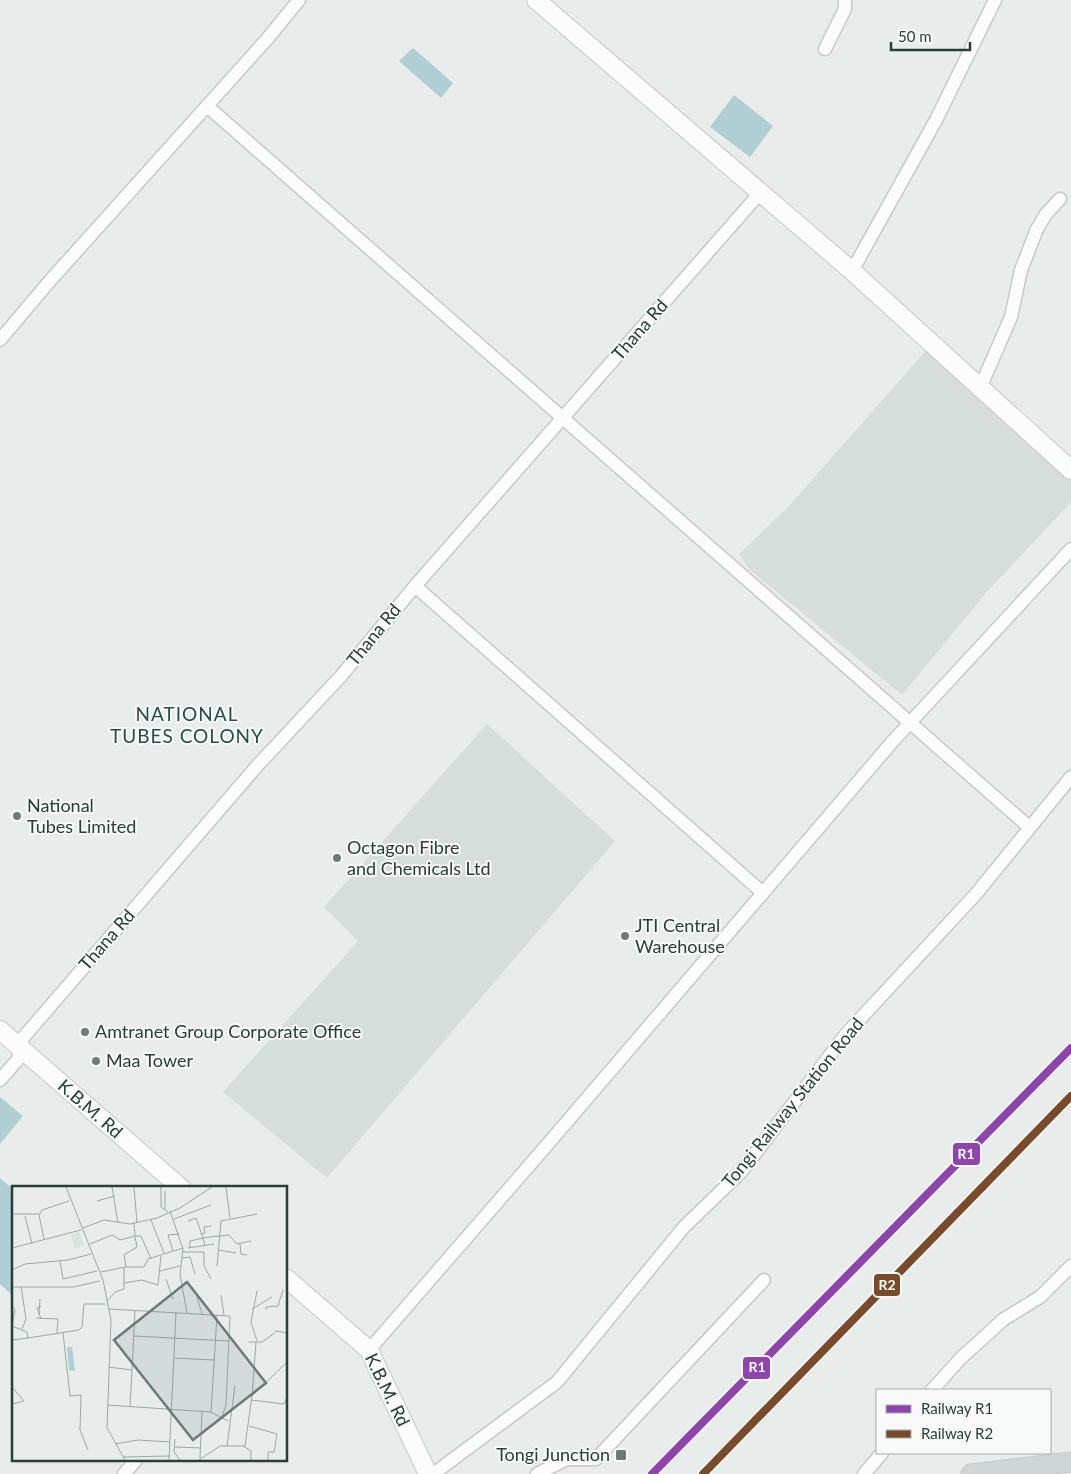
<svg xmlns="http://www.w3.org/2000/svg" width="1071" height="1474" font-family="Lato,sans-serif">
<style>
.built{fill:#d7dddb}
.water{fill:#afcfd5}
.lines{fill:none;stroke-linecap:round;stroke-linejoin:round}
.street-casing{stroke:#c5cac8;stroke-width:15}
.secondary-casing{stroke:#c4cac8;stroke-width:20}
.primary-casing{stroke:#c4cbc9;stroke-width:21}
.street{stroke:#fcfcfc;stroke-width:12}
.secondary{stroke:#fcfcfc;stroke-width:18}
.primary{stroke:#d0d6d5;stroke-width:19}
.rail-1-casing{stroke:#f7faf9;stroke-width:11}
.rail-2-casing{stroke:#f7faf9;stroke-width:11}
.rail-1{stroke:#8e44ad;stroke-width:8}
.rail-2{stroke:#7a4b2a;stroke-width:8}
.poi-dot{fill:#6b7b77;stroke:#f7faf9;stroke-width:2}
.labels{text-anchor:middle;stroke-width:4;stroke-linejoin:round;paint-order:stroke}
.street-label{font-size:18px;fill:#273e39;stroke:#f7faf9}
.poi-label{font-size:18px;fill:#273e39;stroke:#f7faf9;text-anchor:start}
.neighbourhood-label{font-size:19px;letter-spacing:1px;fill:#254e46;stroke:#f7faf9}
.inset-road{fill:none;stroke:#9ba7a4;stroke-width:1}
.view{fill:#6b7b77;fill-opacity:0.15;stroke:#6b7b77;stroke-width:2.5}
.inset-edge{fill:none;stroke:#273e39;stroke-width:2.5}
.line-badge{stroke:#f7faf9;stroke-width:2}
.badge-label{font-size:14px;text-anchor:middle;font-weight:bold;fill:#fff}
</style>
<rect width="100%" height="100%" fill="#e8edeb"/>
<!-- built -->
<g class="built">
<path d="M929 347 1071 471V502L985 594 902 695 750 570 739 554 790 505Z"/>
<path d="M487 724 615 841 327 1178 223 1092 358 941 324 907Z"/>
</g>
<!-- water -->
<g class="water">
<path d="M413 48 453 83 441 98 399 61Z"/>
<path d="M734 95 773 126 750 157 710 127Z"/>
<path d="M0 1097 23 1116 0 1144Z"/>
<path d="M0 1178 14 1190V1292L11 1294 0 1284Z"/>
</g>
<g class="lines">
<defs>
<g id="street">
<path d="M825 49 845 9V0"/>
<path d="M207 106 1029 827"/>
<path d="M852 271 936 120 995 0"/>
<path d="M0 340 48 283 268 38 299 0"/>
<path d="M980 388 1011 317 1021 270 1037 229 1046 214 1060 199"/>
<path d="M415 586 763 893"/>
<path d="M0 1080 20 1057 16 1046 257 766 341 676 415 586 760 193"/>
<path d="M369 1350 547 1145 893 741 1071 549"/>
<path d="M932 1390 961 1358 1004 1319 1040 1297 1071 1266"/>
<path d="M124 1474 136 1460"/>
<path d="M433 1474 557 1382 684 1227 741 1172 847 1033 976 894 1071 777"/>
<path d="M537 1474 567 1459H596L764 1280"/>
<path d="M864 1474 882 1453"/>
</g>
<g id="secondary">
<path d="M536 0 852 271 1071 470"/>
<path d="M0 1030 181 1188"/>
<path d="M286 1278 369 1350 428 1474"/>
</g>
<path id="primary" d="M971 1474 1071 1462"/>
</defs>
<!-- street casing -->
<use href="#street" class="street-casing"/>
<!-- secondary casing -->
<use href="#secondary" class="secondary-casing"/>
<!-- primary casing -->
<use href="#primary" class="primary-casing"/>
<!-- street -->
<use href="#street" class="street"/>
<!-- secondary -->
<use href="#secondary" class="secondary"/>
<!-- primary -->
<use href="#primary" class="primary"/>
<defs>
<path id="rail-1" d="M652 1474 1071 1048"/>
<path id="rail-2" d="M703 1474 1071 1096"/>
</defs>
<!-- rail-1 casing -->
<use href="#rail-1" class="rail-1-casing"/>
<!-- rail-2 casing -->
<use href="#rail-2" class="rail-2-casing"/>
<!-- rail-1 -->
<use href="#rail-1" class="rail-1"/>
<!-- rail-2 -->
<use href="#rail-2" class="rail-2"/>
</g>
<!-- markers -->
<g class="poi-dot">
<circle cx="17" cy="816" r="5"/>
<circle cx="337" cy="858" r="5"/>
<circle cx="625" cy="936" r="5"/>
<circle cx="85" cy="1032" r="5"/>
<circle cx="96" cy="1061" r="5"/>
<rect x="615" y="1449" width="12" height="12" rx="2.5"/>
</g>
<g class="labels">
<!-- street labels -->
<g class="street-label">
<text transform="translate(640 330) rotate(-49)" y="6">Thana Rd</text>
<text transform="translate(374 635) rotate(-51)" y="6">Thana Rd</text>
<text transform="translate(107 940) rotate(-49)" y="6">Thana Rd</text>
<text transform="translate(793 1103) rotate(-51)" y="6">Tongi Railway Station Road</text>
<text transform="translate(90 1109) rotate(41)" y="6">K.B.M. Rd</text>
<text transform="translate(387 1390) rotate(64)" y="6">K.B.M. Rd</text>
</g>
<!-- poi labels -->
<g class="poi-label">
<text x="27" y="812">National<tspan x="27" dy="21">Tubes Limited</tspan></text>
<text x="347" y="854">Octagon Fibre<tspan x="347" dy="21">and Chemicals Ltd</tspan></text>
<text x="635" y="932">JTI Central<tspan x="635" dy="21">Warehouse</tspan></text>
<text x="95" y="1038">Amtranet Group Corporate Office</text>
<text x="106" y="1067">Maa Tower</text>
<text x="610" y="1461" text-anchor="end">Tongi Junction</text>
</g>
<!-- neighbourhood labels -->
<g class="neighbourhood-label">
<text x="187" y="721">NATIONAL<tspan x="187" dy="22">TUBES COLONY</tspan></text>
</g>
</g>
<!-- overview -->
<g transform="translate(12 1186)">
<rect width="275" height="275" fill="#e8edeb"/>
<path d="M67 46 72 59 63 63 59 49Z" fill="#d4e4d9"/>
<path d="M55 161H60L63 185 57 184Z" fill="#afcfd5"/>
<path class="inset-road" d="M54 1 91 94 99 134 95 242 113 274M100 1 106 37M122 1 125 37M149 1V21L156 26M214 1 218 32M153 5V23M85 15 103 10M158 25 171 63 168 88 175 127M0 28H28L30 24 57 15M27 29 32 53M13 30 20 58M162 33 199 19M139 34 152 67M176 35 184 32 191 52 178 55V62M122 37 123 50H129L139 73M71 42 92 34 118 38 145 32 168 22 200 1M189 48 193 47 192 41 199 40M78 58 100 49 108 54 123 50M228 58 229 68 235 69M193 60 191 52 198 51 217 49 225 58 239 55M0 62 69 44M176 62 202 58M206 64 224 67M161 65 156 49 167 48M171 66H192V80L199 93M170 72 178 71 183 88M48 75 51 93 85 85M205 80 209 35 245 28M114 81 112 69 125 61 123 51M0 84 13 78 56 74 79 68M148 85 168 80M89 86 114 81H132L136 73 171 62M154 93 161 113M112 97 130 94 146 99 149 70M9 100 14 133 10 143M0 101H61L88 95M245 105 239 136 245 155M209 109 212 129M185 111 190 128M95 115 103 106 112 103V81M29 120 25 122 29 133M97 123 218 130 214 218 210 232M240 123 260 111M254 124V121L266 120 271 104M27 128 28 113M24 132 46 133 45 147M0 140 15 146 16 152 67 144 70 141 72 118H93M0 140 3 123 0 120M51 147 58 210 69 209 68 244 76 264M122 150 217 155M0 154 16 152M236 156H250L265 145 275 147M162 172 202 174M96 181 120 184 123 124M0 201 12 215 0 218M240 211 244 156M239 214 272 218 275 211M95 219 199 226 216 235M118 221 120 184M199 226 205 129M237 240 265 248 262 266H256V274M163 253 162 266 168 274M103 258 126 254 158 256M215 260 223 200M231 260 239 265V274M163 261 189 262M111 271 158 270M188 272 190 226M157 274 164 126M187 274 208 260H233L240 210 275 176"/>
<path class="view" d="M175 96 254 197 181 254 102 154Z"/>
<rect width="275" height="275" class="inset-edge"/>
</g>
<g class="line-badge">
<rect x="952" y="1142" width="29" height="24" rx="5" fill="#8e44ad"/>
<rect x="873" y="1273" width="28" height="24" rx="5" fill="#7a4b2a"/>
<rect x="742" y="1356" width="29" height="24" rx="5" fill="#8e44ad"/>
</g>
<g class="badge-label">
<text x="966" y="1159">R1</text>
<text x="887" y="1290">R2</text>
<text x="757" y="1372">R1</text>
</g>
<!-- legend -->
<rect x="876" y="1389" width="175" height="65" fill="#f7faf9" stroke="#a4afac"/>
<rect x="886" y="1405" width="25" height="8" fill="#8e44ad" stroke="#a4afac"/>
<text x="921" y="1414" font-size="15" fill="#273e39">Railway R1</text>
<rect x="886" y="1430" width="25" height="8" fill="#7a4b2a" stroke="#a4afac"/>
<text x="921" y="1439" font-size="15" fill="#273e39">Railway R2</text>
<!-- scale -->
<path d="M891 42v8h79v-8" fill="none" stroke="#273e39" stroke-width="2.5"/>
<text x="898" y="42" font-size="15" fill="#273e39" stroke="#f7faf9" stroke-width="4" paint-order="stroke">50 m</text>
</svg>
